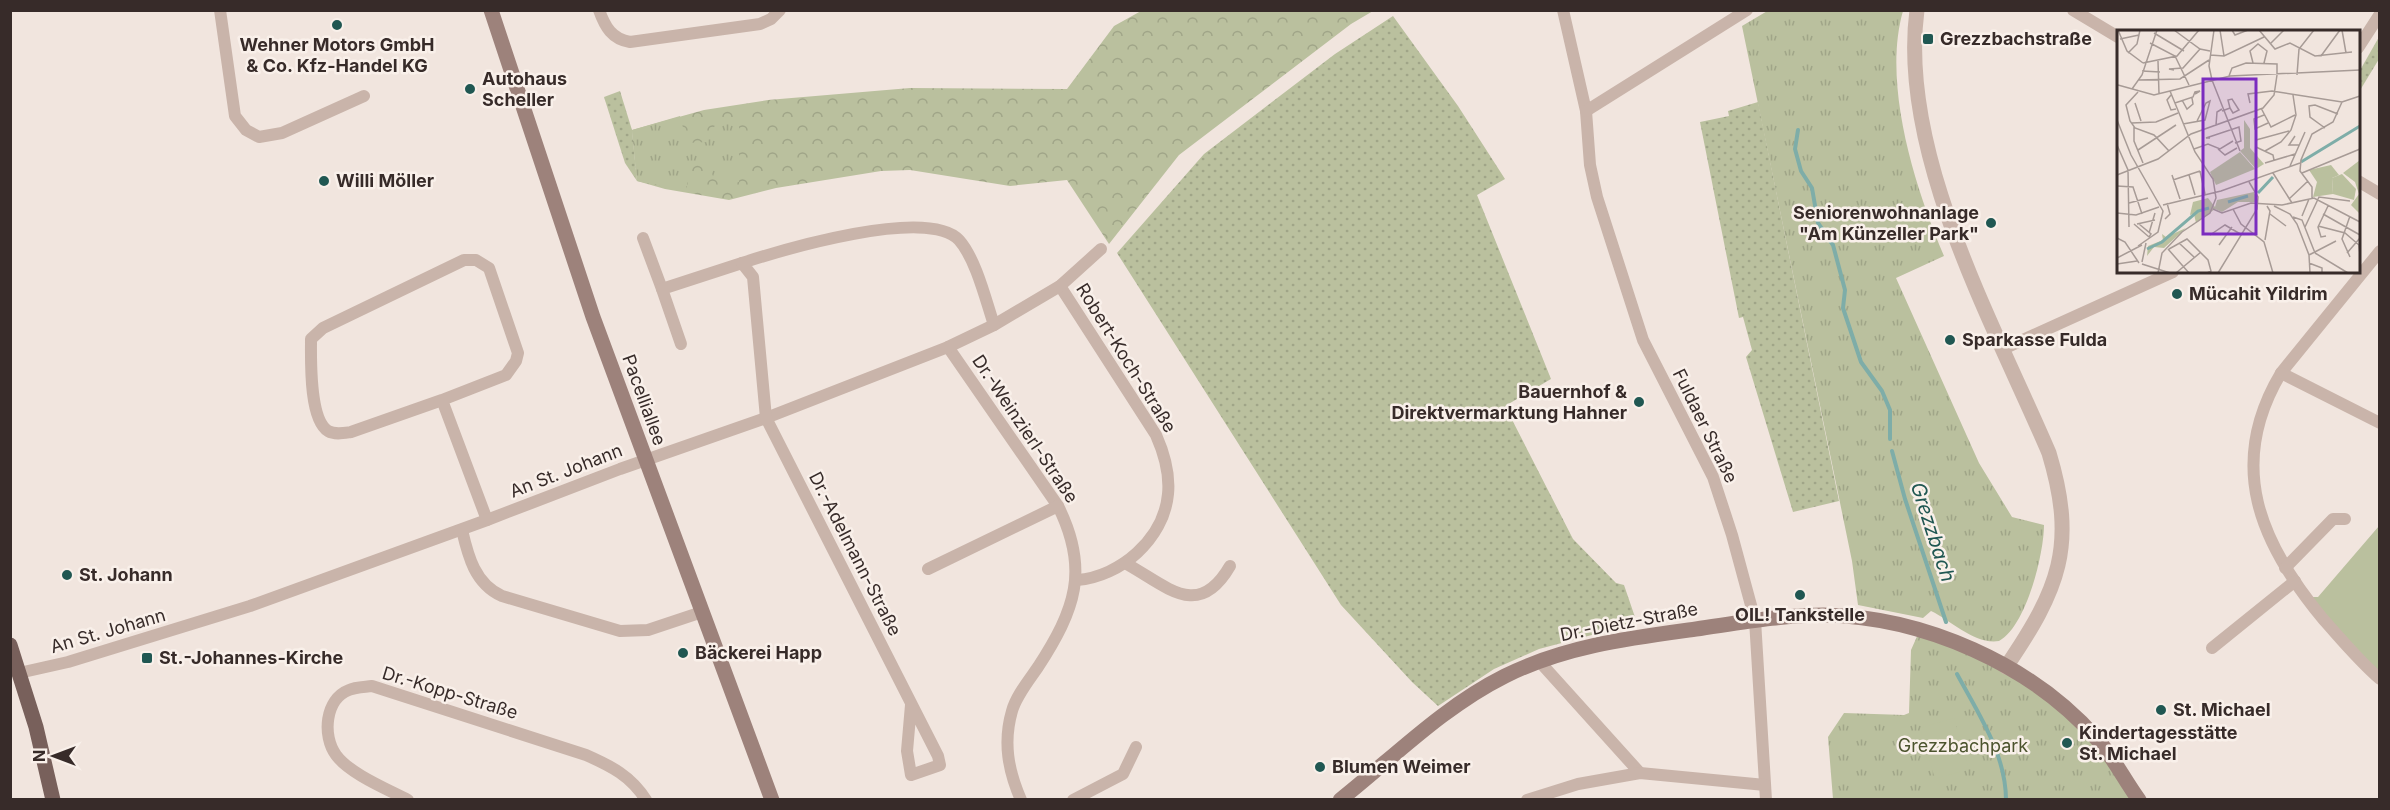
<svg xmlns="http://www.w3.org/2000/svg" width="2390" height="810" font-family="Inter,sans-serif">
<style>
.grass{fill:url(#grass-dots)}
.forest{fill:url(#forest-crowns)}
.park{fill:url(#park-tufts)}
.pitch{fill:#bac09e}
.lines{fill:none;stroke-linecap:round;stroke-linejoin:round}
.stream{stroke:#7eada8;stroke-width:4}
.minor{stroke:#c9b4aa;stroke-width:12}
.tertiary{stroke:#c9b4aa;stroke-width:15}
.secondary{stroke:#9d827b;stroke-width:15}
.primary{stroke:#78605b;stroke-width:15}
.poi-dot{fill:#205752;stroke:#f9f0ea;stroke-width:2}
.labels{text-anchor:middle;stroke-width:5;stroke-linejoin:round;paint-order:stroke}
.poi-label{font-size:18px;font-weight:bold;fill:#372b29;stroke:#f9f0ea;text-anchor:start}
.street-label{font-size:18px;fill:#372b29;stroke:#f9f0ea}
.park-label{font-size:18px;fill:#4c542e;stroke:#f9f0ea}
.water-label{font-size:20px;font-style:italic;fill:#205752;stroke:#f9f0ea}
.inset-river{fill:none;stroke:#7eada8;stroke-width:3}
.inset-road{fill:none;stroke:#a79b96;stroke-width:1.5}
.view{fill:#7b2cbf;fill-opacity:0.15;stroke:#7b2cbf;stroke-width:3}
.inset-edge{fill:none;stroke:#372b29;stroke-width:3}
</style>
<defs>
<pattern id="grass-dots" width="8" height="8" patternUnits="userSpaceOnUse" patternTransform="scale(1.5)"><rect width="8" height="8" fill="#bac09e"/><path d="M2 2h.1M6 6h.1" fill="none" stroke="#a0a588" stroke-width="1.8" stroke-linecap="round"/></pattern>
<pattern id="forest-crowns" width="20" height="18" patternUnits="userSpaceOnUse" patternTransform="scale(1.5)"><rect width="20" height="18" fill="#bac09e"/><path d="M2 6a3 3 0 1 1 6 0M12 15a3 3 0 1 1 6 0" fill="none" stroke="#a0a588"/></pattern>
<pattern id="park-tufts" width="24" height="20" patternUnits="userSpaceOnUse" patternTransform="scale(1.5)"><rect width="24" height="20" fill="#bac09e"/><path d="M3 7l-1-3M5 7V3M7 7l1-3M15 17l-1-3M17 17v-4M19 17l1-3" fill="none" stroke="#a0a588"/></pattern>
</defs>
<rect width="100%" height="100%" fill="#f1e5de"/>
<!-- grass -->
<g class="grass">
<path d="M1393 16 1458 106 1505 179 1477 195 1551 379 1505 406 1573 539 1616 583 1624 585 1637 623 1539 649 1494 669 1438 706 1412 682 1341 605 1117 253 1204 154 1335 54Z"/>
<path d="M2379 37V59L2359 92V72Z"/>
<path d="M620 91 632 130 637 181 625 163 604 97Z"/>
<path d="M1758 102 1839 501 1793 512 1746 357 1752 350 1743 317 1739 318 1700 122 1729 116 1728 111Z"/>
</g>
<!-- forest -->
<path class="forest" d="M1141 11H1373L1351 24 1179 155 1109 244 1067 180 1010 186 910 170 881 171 776 188 729 200 665 189 637 181 632 130 704 110 768 100 910 88 1067 89 1114 26Z"/>
<!-- park -->
<g class="park">
<path d="M1769 10 1903 11C1882 84 1915 188 1944 256L1896 278 1979 463 2012 517 2044 525C2044 554 2026 627 1999 641 1975 645 1952 621 1931 611L1923 618 1858 605 1852 561 1742 26Z"/>
<path d="M680 116 687 143 707 142 717 121 739 120V182L713 177 709 162 687 164V192L637 181 632 130Z"/>
<path d="M1919 632 1947 639 2057 702 2139 799H1833L1828 737 1844 713 1904 715 1909 713 1911 650Z"/>
</g>
<!-- pitch -->
<g class="pitch">
<path d="M2379 526V676L2306 597H2318Z"/>
<path d="M1954 718 1969 769 1935 779 1920 728Z"/>
</g>
<g class="lines">
<!-- stream -->
<g class="stream">
<path d="M1798 130 1795 149 1801 171 1812 188 1818 223 1833 245 1845 290 1843 308 1861 362 1882 391 1890 410V439"/>
<path d="M1892 451 1905 499 1946 622"/>
<path d="M1957 674C1978 713 2006 754 2006 800"/>
</g>
<!-- minor -->
<g class="minor">
<path d="M220 10 235 116 246 130 259 137 282 133 364 96"/>
<path d="M599 10C605 27 612 39 630 42L760 24 771 19 780 10"/>
<path d="M1563 10 1586 111 1590 165 1597 197 1643 340 1713 477 1732 535 1755 620 1766 800"/>
<path d="M2073 10 2118 37"/>
<path d="M2358 48 2380 14"/>
<path d="M1586 111 1747 10"/>
<path d="M2358 181 2380 194"/>
<path d="M643 238 662 289"/>
<path d="M2380 251 2281 373C2226 465 2260 543 2323 619 2341 639 2359 661 2380 679"/>
<path d="M1060 286 1156 435C1164 453 1170 474 1168 494 1164 539 1120 577 1077 580"/>
<path d="M681 344 662 289 742 263"/>
<path d="M948 347 1058 506C1090 570 1075 610 1038 667 1029 680 1016 696 1012 711 1003 742 1008 770 1021 800"/>
<path d="M2003 349 2173 272"/>
<path d="M2281 373 2380 423"/>
<path d="M442 400 506 375 516 361 518 353 489 268 476 260H464L323 328 311 339C311 360 309 419 328 431 335 435 344 433 351 432L442 400 487 520"/>
<path d="M462 530C468 556 475 584 502 596L620 631 648 630 702 612"/>
<path d="M1125 563C1167 586 1198 621 1230 566"/>
<path d="M2285 568 2333 519H2345"/>
<path d="M928 569 1058 506"/>
<path d="M2212 648 2295 581"/>
<path d="M1539 661 1640 773"/>
<path d="M19 673 68 662 250 606 487 520 620 469 766 418 948 347 994 325 1060 286 1101 249"/>
<path d="M911 705 907 751 911 775 940 765 938 756 766 418 753 277 742 263C782 250 928 206 959 240 976 259 986 301 994 325"/>
<path d="M408 800C387 789 350 774 336 755 322 736 325 699 349 690 355 687 365 687 372 686L586 755C611 766 631 776 646 800"/>
<path d="M1073 800 1123 774 1136 747"/>
<path d="M1527 800 1578 784 1640 773 1765 785"/>
</g>
<!-- tertiary -->
<path class="tertiary" d="M1917 10C1898 153 1994 324 2049 453 2077 546 2059 589 2006 667"/>
<!-- secondary -->
<g class="secondary">
<path d="M491 10 593 317 772 800"/>
<path d="M1340 800C1394 757 1443 707 1505 676 1565 646 1630 638 1696 629 1738 623 1781 615 1824 615 1924 617 2031 664 2097 739 2112 755 2125 781 2139 800"/>
</g>
<!-- primary -->
<path class="primary" d="M10 645 36 727 53 800"/>
</g>
<!-- markers -->
<g class="poi-dot">
<circle cx="337" cy="25" r="6"/>
<rect x="1922" y="33" width="12" height="12" rx="3"/>
<circle cx="470" cy="89" r="6"/>
<circle cx="324" cy="181" r="6"/>
<circle cx="1991" cy="223" r="6"/>
<circle cx="2177" cy="294" r="6"/>
<circle cx="1950" cy="340" r="6"/>
<circle cx="1639" cy="402" r="6"/>
<circle cx="67" cy="575" r="6"/>
<circle cx="1800" cy="595" r="6"/>
<circle cx="683" cy="653" r="6"/>
<rect x="141" y="652" width="12" height="12" rx="3"/>
<circle cx="2161" cy="710" r="6"/>
<circle cx="2067" cy="743" r="6"/>
<circle cx="1320" cy="767" r="6"/>
</g>
<g class="labels">
<!-- poi labels -->
<g class="poi-label">
<text x="1940" y="45">Grezzbachstraße</text>
<text x="337" y="51" text-anchor="middle">Wehner Motors GmbH<tspan x="337" dy="21">&amp; Co. Kfz-Handel KG</tspan></text>
<text x="482" y="85">Autohaus<tspan x="482" dy="21">Scheller</tspan></text>
<text x="336" y="187">Willi Möller</text>
<text x="1979" y="219" text-anchor="end">Seniorenwohnanlage<tspan x="1979" dy="21">"Am Künzeller Park"</tspan></text>
<text x="2189" y="300">Mücahit Yildrim</text>
<text x="1962" y="346">Sparkasse Fulda</text>
<text x="1627" y="398" text-anchor="end">Bauernhof &amp;<tspan x="1627" dy="21">Direktvermarktung Hahner</tspan></text>
<text x="79" y="581">St. Johann</text>
<text x="1800" y="621" text-anchor="middle">OIL! Tankstelle</text>
<text x="695" y="659">Bäckerei Happ</text>
<text x="159" y="664">St.-Johannes-Kirche</text>
<text x="2173" y="716">St. Michael</text>
<text x="2079" y="739">Kindertagesstätte<tspan x="2079" dy="21">St. Michael</tspan></text>
<text x="1332" y="773">Blumen Weimer</text>
</g>
<!-- street labels -->
<g class="street-label">
<text transform="translate(1126 358) rotate(58)" y="6">Robert-Koch-Straße</text>
<text transform="translate(644 400) rotate(70)" y="6">Pacelliallee</text>
<text transform="translate(1705 426) rotate(64)" y="6">Fuldaer Straße</text>
<text transform="translate(1025 429) rotate(56)" y="6">Dr.-Weinzierl-Straße</text>
<text transform="translate(566 471) rotate(-21)" y="6">An St. Johann</text>
<text transform="translate(855 554) rotate(63)" y="6">Dr.-Adelmann-Straße</text>
<text transform="translate(1629 622) rotate(-11)" y="6">Dr.-Dietz-Straße</text>
<text transform="translate(108 631) rotate(-16)" y="6">An St. Johann</text>
<text transform="translate(450 693) rotate(17)" y="6">Dr.-Kopp-Straße</text>
</g>
<!-- park labels -->
<g class="park-label">
<text x="1963" y="752">Grezzbachpark</text>
</g>
<!-- water labels -->
<g class="water-label">
<text transform="translate(1933 532) rotate(72)" y="7">Grezzbach</text>
</g>
</g>
<!-- overview -->
<g transform="translate(2117 30)">
<rect width="243" height="243" fill="#f1e5de"/>
<path d="M123 122 138 139 99 155 93 142Z" fill="#bac09e"/>
<path d="M127 90 133 99V118L147 134 139 139 123 121 127 118ZM243 130V184L234 175 242 164 238 152 226 143ZM69 198 47 218 37 217 30 226 31 216 46 210 45 204 49 207Z" fill="#bac09e"/>
<path d="M214 135 222 145 215 148 216 164 196 167 200 152 192 140Z" fill="#bac09e"/>
<path d="M137 162 141 172H121L105 182 98 179 79 193 77 184 73 185 76 172 91 168 98 177 100 170Z" fill="#bac09e"/>
<path d="M225 144 239 159 237 170 216 164 215 148Z" fill="#bac09e"/>
<path class="inset-river" d="M184 132 243 96M141 163 156 147M111 172 131 166M30 219 45 212 81 181 92 178"/>
<path class="inset-road" d="M1 0 10 21 26 33M57 0 83 19 93 21M103 0 107 26M115 0 118 5 131 0M142 0 158 19 173 13 198 26 235 22M225 0 229 23M37 3 67 21M3 9 22 5M33 13 58 26 72 55M153 14 167 0M11 23 20 14 23 0M93 25 107 26 147 7M204 26 223 0M41 31 42 64M26 33 60 26 82 0M136 33 133 21 141 14 150 21 147 33M57 40 52 39 66 38 83 19M25 41 43 42M180 45 182 19 197 0M112 46 115 38 129 33 160 34V44M21 50 63 49 92 30M95 50 123 121M95 50 92 36 97 0M1 55 37 65 113 46 243 40M15 59 25 45 40 0M21 62 9 75 13 91 18 98 37 105 52 121M54 65 50 70 54 80 59 79M65 70 70 79 76 74 75 68M18 73 24 91M58 73 76 67 78 62 83 61 78 64M133 73 131 64 155 61 225 72 243 66M144 78 154 97 178 85M105 81 113 78 111 70 115 69 122 80 116 83 113 78M147 85 137 89 138 99 151 93M0 90 14 125 46 181 41 202 21 216M14 93 39 92 61 83M66 94 88 90 93 71 89 73 80 91M99 95 100 82 105 79M17 97V111L26 133M208 98 193 87 192 76 198 75 221 84M178 106 172 115H182M93 108H89L122 97 124 111 118 113M139 110 172 101M0 115 11 140 12 197M139 117 156 125 157 130M77 119 91 114 103 119 116 111M101 119 108 125 120 118M21 120 59 95M148 121 164 112 174 100 179 85 176 65M148 133 178 124M173 136 188 102M83 141 88 164M156 143 175 173M185 143 243 119M0 145 41 129 74 104 146 78 157 65 160 45M55 145 63 169M72 145 78 165M56 150 83 141M0 156 16 157 25 184M195 168V157L183 141 184 130 195 104 216 92 225 72M172 169 191 151M12 173 31 168M46 175 104 161 183 133M157 176 173 184 180 194 192 225 193 243M96 179 105 183 134 173 165 175 197 168 243 192M116 179 124 194 147 212 156 243M0 183 19 185 42 177M153 184 169 196M206 184 243 205M185 186 192 169M176 187 185 190 198 223M48 189 53 184 50 173M17 194 32 207 34 204 22 194M20 194 38 190M201 196 228 203 242 215 243 225M188 197 202 167 233 171M32 203 38 183M93 205 108 195 125 205M209 206 204 207 201 197 211 176M0 208 8 212 22 233M148 210 153 181 150 176M62 213 77 227M102 215 115 197M51 219 72 243M52 219 70 209 91 230 94 241 90 243M198 223 231 243M230 223 243 208M192 225 219 211M233 227 225 209 233 186M0 228 25 215M25 232 29 213M192 233 205 238V243M0 234 20 231M25 234 53 243M41 243 45 223 65 202 93 183 99 168 96 149 78 122 53 61M59 243 84 222M101 243 140 179 141 167 132 152"/>
<path class="view" d="M86 49H139V204H86Z"/>
<rect width="243" height="243" class="inset-edge"/>
</g>
<!-- border -->
<rect width="2390" height="810" fill="none" stroke="#372b29" stroke-width="24"/>
<!-- north arrow -->
<g transform="translate(54 756) rotate(270)" stroke="#f9f0ea" stroke-width="4.5" paint-order="stroke">
<path d="M0-4.5L10 22L0 15L-10 22Z" fill="#372b29"/>
<text y="-9" font-size="16" font-weight="bold" text-anchor="middle" fill="#372b29">N</text>
</g>
</svg>
